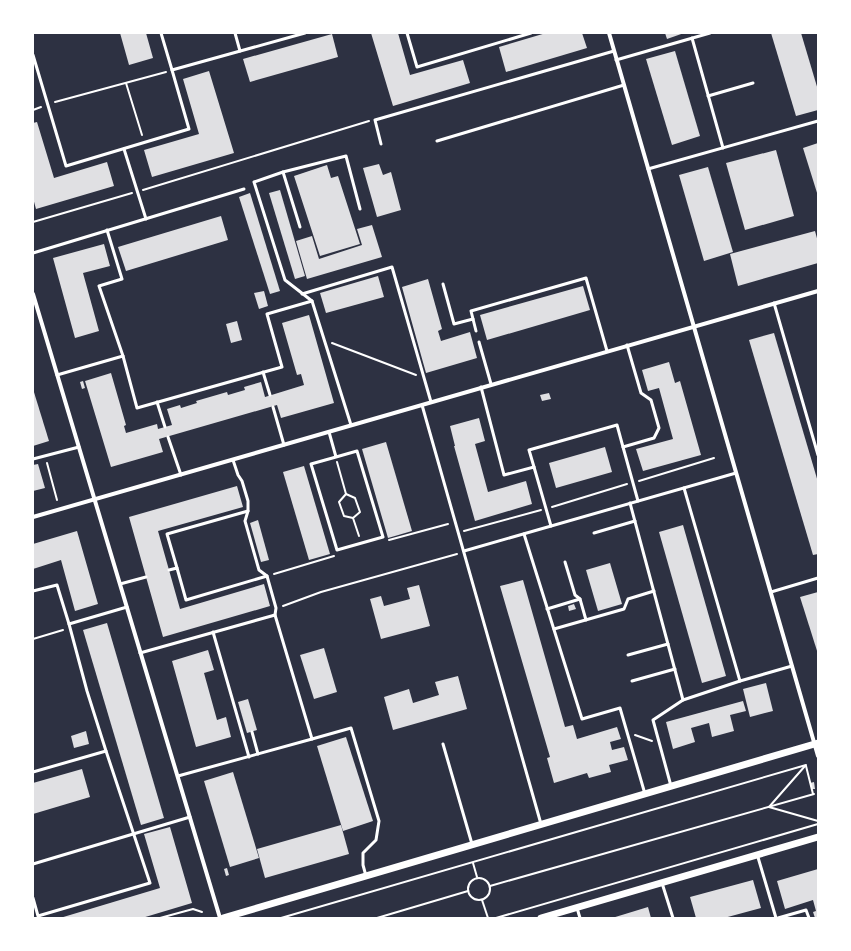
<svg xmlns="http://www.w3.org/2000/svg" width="851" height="951" font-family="Mulish,sans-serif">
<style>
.building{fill:#e0e0e3}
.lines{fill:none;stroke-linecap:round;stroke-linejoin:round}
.path{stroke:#fff;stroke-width:2}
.service{stroke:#fff;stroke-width:3}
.minor{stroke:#fff;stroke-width:4}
.tertiary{stroke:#fff;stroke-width:7}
</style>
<rect width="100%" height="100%" fill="#2d3142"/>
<!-- building -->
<g class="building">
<path d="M120 33H146L153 58 129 65Z"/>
<path d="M371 33H398L410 75 463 60 470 83 393 106Z"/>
<path d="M546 33H582L587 48 506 72 499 47Z"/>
<path d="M665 33H684L667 39Z"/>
<path d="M771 33H801L818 90V110L796 116Z"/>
<path d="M332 34 338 57 250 82 243 59Z"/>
<path d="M675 51 700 136 672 145 646 59Z"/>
<path d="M209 71 234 153 152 177 144 150 199 134 183 79Z"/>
<path d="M37 122 54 178 107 162 114 186 36 209 33 198V123Z"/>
<path d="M818 143V196L803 148Z"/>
<path d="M776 150 794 216 745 230 726 163Z"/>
<path d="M379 164 383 175 391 172 401 210 377 217 363 168Z"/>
<path d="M327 165 331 178 338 176 360 244 320 256 294 176Z"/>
<path d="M708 167 733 252 704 261 679 175Z"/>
<path d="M280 190 305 276 295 279 269 193Z"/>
<path d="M250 193 280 291 270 294 239 197Z"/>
<path d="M221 216 228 240 126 271 118 247Z"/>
<path d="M372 225 382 257 307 279 296 241 312 236 319 259 362 245 357 229Z"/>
<path d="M815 231 818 242V263L738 286 730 254Z"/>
<path d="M104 244 110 266 83 273 99 331 75 338 53 258Z"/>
<path d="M378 276 384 297 326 313 320 293Z"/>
<path d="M428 279 442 329 438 331 441 341 470 332 477 358 426 373 402 287Z"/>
<path d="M583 286 590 310 487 340 480 315Z"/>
<path d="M264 291 268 306 259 309 254 293Z"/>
<path d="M309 315 334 403 281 418 277 405 159 439 163 452 111 467 85 381 111 373 126 425 124 426 126 433 157 424 158 429 172 425 167 409 180 405 181 408 197 403 196 401 227 392 228 395 245 390 244 387 261 382 265 397 304 385 301 374 297 375 282 323Z"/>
<path d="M237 321 242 340 231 343 226 324Z"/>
<path d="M774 333 818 482V554L813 555 749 340Z"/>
<path d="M669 362 675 383 680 381 701 455 643 471 636 449 673 439 659 388 648 391 642 370Z"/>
<path d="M83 381 85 388 82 389 80 382Z"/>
<path d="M33 389 49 441 33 446Z"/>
<path d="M549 393 551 399 542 401 540 395Z"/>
<path d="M479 418 485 441 475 444 488 492 526 481 532 504 475 521 454 446H455L450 426Z"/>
<path d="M386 442 412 531 388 538 362 449Z"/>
<path d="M605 447 612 472 556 488 549 463Z"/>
<path d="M38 464 45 488 33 491V465Z"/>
<path d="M304 466 330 554 309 560 283 472Z"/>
<path d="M237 486 243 507 158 531 180 609 264 584 270 606 163 637 129 517Z"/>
<path d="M258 520 269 560 261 562 250 523Z"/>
<path d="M683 525 726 676 702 683 659 532Z"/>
<path d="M77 531 98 604 75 611 61 560 33 569V544Z"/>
<path d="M610 563 622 604 598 611 586 570Z"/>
<path d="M523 580 565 727 573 725 577 739 617 727 621 739 610 742 612 750 624 747 628 760 609 765 611 772 589 778 587 773 554 783 547 758 550 757 500 586Z"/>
<path d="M419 585 430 626 381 639 370 599 381 596 384 606 410 599 407 588Z"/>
<path d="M818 592V654L800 597Z"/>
<path d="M574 604 576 609 569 611 568 606Z"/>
<path d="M107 623 164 818 141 825 83 630Z"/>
<path d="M324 648 337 692 314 699 300 655Z"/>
<path d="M208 650 214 670 204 673 217 720 226 717 231 737 196 747 172 661Z"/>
<path d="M458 676 467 709 393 730 384 697 409 689 413 703 439 695 435 682Z"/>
<path d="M766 683 773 711 750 717 743 689Z"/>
<path d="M248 699 257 730 247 733 238 702Z"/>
<path d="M743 701 746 711 730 715 734 731 712 737 709 723 691 728 695 742 673 749 666 722Z"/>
<path d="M86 731 89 744 74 748 71 736Z"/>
<path d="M346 737 373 821 343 831 317 746Z"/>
<path d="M82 769 90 797 33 814V783Z"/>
<path d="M233 772 259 858 230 867 204 781Z"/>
<path d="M814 782 815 789H812L810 783Z"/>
<path d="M341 825 349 854 265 878 257 849Z"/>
<path d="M170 827 192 903 142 918H60L160 888 144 834Z"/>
<path d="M227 868 229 875 226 876 224 869Z"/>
<path d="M818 869V918H815L813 912 816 911 813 900 785 909 777 881Z"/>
<path d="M753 880 761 908 724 918H696L690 897Z"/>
<path d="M648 907 651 918H612Z"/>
</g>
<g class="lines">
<!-- path -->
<g class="path">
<path d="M126 83 142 135"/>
<path d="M55 102 166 72"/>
<path d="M33 110 41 107"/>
<path d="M143 190 369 121"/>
<path d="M33 222 132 193"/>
<path d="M332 343 416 375"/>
<path d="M337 462 346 494 355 498 360 512 353 518 359 536"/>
<path d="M47 463 57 500"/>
<path d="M639 481 714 458"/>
<path d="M346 494 339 502 344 516 353 518"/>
<path d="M552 507 627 484"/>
<path d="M464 531 541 510"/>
<path d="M389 540 448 524"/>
<path d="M274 574 334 556"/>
<path d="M283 606 321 592 457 554"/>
<path d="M33 639 63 630"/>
<path d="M635 735 652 741"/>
<path d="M805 766 769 807 818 821"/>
<path d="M806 766 813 794"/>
<path d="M473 863 477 877"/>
<circle cx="479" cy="889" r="11"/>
<path d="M490 886 814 794"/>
<path d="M482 900 488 918"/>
<path d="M160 918 193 909 202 912"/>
<path d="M281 918 806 765"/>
<path d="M377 918 468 891"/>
<path d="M496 918 818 824"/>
</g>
<!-- service -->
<g class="service">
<path d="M161 33 172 70"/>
<path d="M235 33 240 51"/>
<path d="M407 33 417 67 531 33"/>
<path d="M692 38 723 148"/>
<path d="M33 55 66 166 189 129 172 70 305 33"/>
<path d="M616 60 710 33"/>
<path d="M708 96 753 83"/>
<path d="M437 141 624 85"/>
<path d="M381 144 375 120 614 51"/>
<path d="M124 149 146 219"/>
<path d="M648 169 818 121"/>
<path d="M283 172 300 227"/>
<path d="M33 253 244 189"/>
<path d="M443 284 454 324 473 319 476 331"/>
<path d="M302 294 392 267 431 402"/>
<path d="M312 301 285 280 254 182 283 172 346 156 360 209"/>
<path d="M774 303 818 455"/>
<path d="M473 319 471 311 586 278 607 351"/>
<path d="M479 342 491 384"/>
<path d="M123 356 137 408 282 367 267 314 312 301 351 425"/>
<path d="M263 372 270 395"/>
<path d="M57 375 123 356 99 286 122 279 107 230"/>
<path d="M481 387 504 475 534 467 529 450 617 425 623 447 654 438 659 428 651 400 641 393 627 345"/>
<path d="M157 402 165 427"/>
<path d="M422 405 541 824"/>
<path d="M273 407 284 445"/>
<path d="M329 432 336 457 357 451 383 537 337 550 311 464 336 457"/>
<path d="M168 437 181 475"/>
<path d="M623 447 638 501"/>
<path d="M33 459 79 447"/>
<path d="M534 467 551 526"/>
<path d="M684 488 740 681 792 666"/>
<path d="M630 503 683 700 740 681"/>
<path d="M594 533 635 521"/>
<path d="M524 534 582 719 620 708 645 794"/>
<path d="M464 551 736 473"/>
<path d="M565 562 575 595 580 599 586 620"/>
<path d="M177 568 167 534 248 511"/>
<path d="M169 570 177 568 186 600 267 576"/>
<path d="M120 584 146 577"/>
<path d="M33 591 57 585 69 624 127 607"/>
<path d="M771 592 818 578"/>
<path d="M547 609 580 599"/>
<path d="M69 624 87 691 106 751"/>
<path d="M554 629 624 609 628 599 654 591"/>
<path d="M213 632 249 757"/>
<path d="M140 653 275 615"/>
<path d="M628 655 668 644"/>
<path d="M632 681 675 669"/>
<path d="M252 732 258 754"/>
<path d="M312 739 351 728 379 821 376 840 363 853V865L366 876"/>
<path d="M443 744 472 844"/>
<path d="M33 772 106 751 150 883 38 916 33 898"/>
<path d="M178 776 312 739 275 615 276 608 267 576 259 570 245 521 248 511V501L242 481 238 475 233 460"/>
<path d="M671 786 653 720 683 700"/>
<path d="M757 854 776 918"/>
<path d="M33 864 190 817"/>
<path d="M662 883 673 918"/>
<path d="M577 908 580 918"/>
<path d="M778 918 806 910 809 918"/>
</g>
<!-- minor -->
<g class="minor">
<path d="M609 33 818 756"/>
<path d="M33 294 220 918"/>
<path d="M33 517 818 291"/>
</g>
<!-- tertiary -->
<g class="tertiary">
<path d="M223 918 818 743"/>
<path d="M541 918 818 837"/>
</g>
</g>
<!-- border -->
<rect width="851" height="951" fill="none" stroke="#ffffff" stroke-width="68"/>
</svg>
